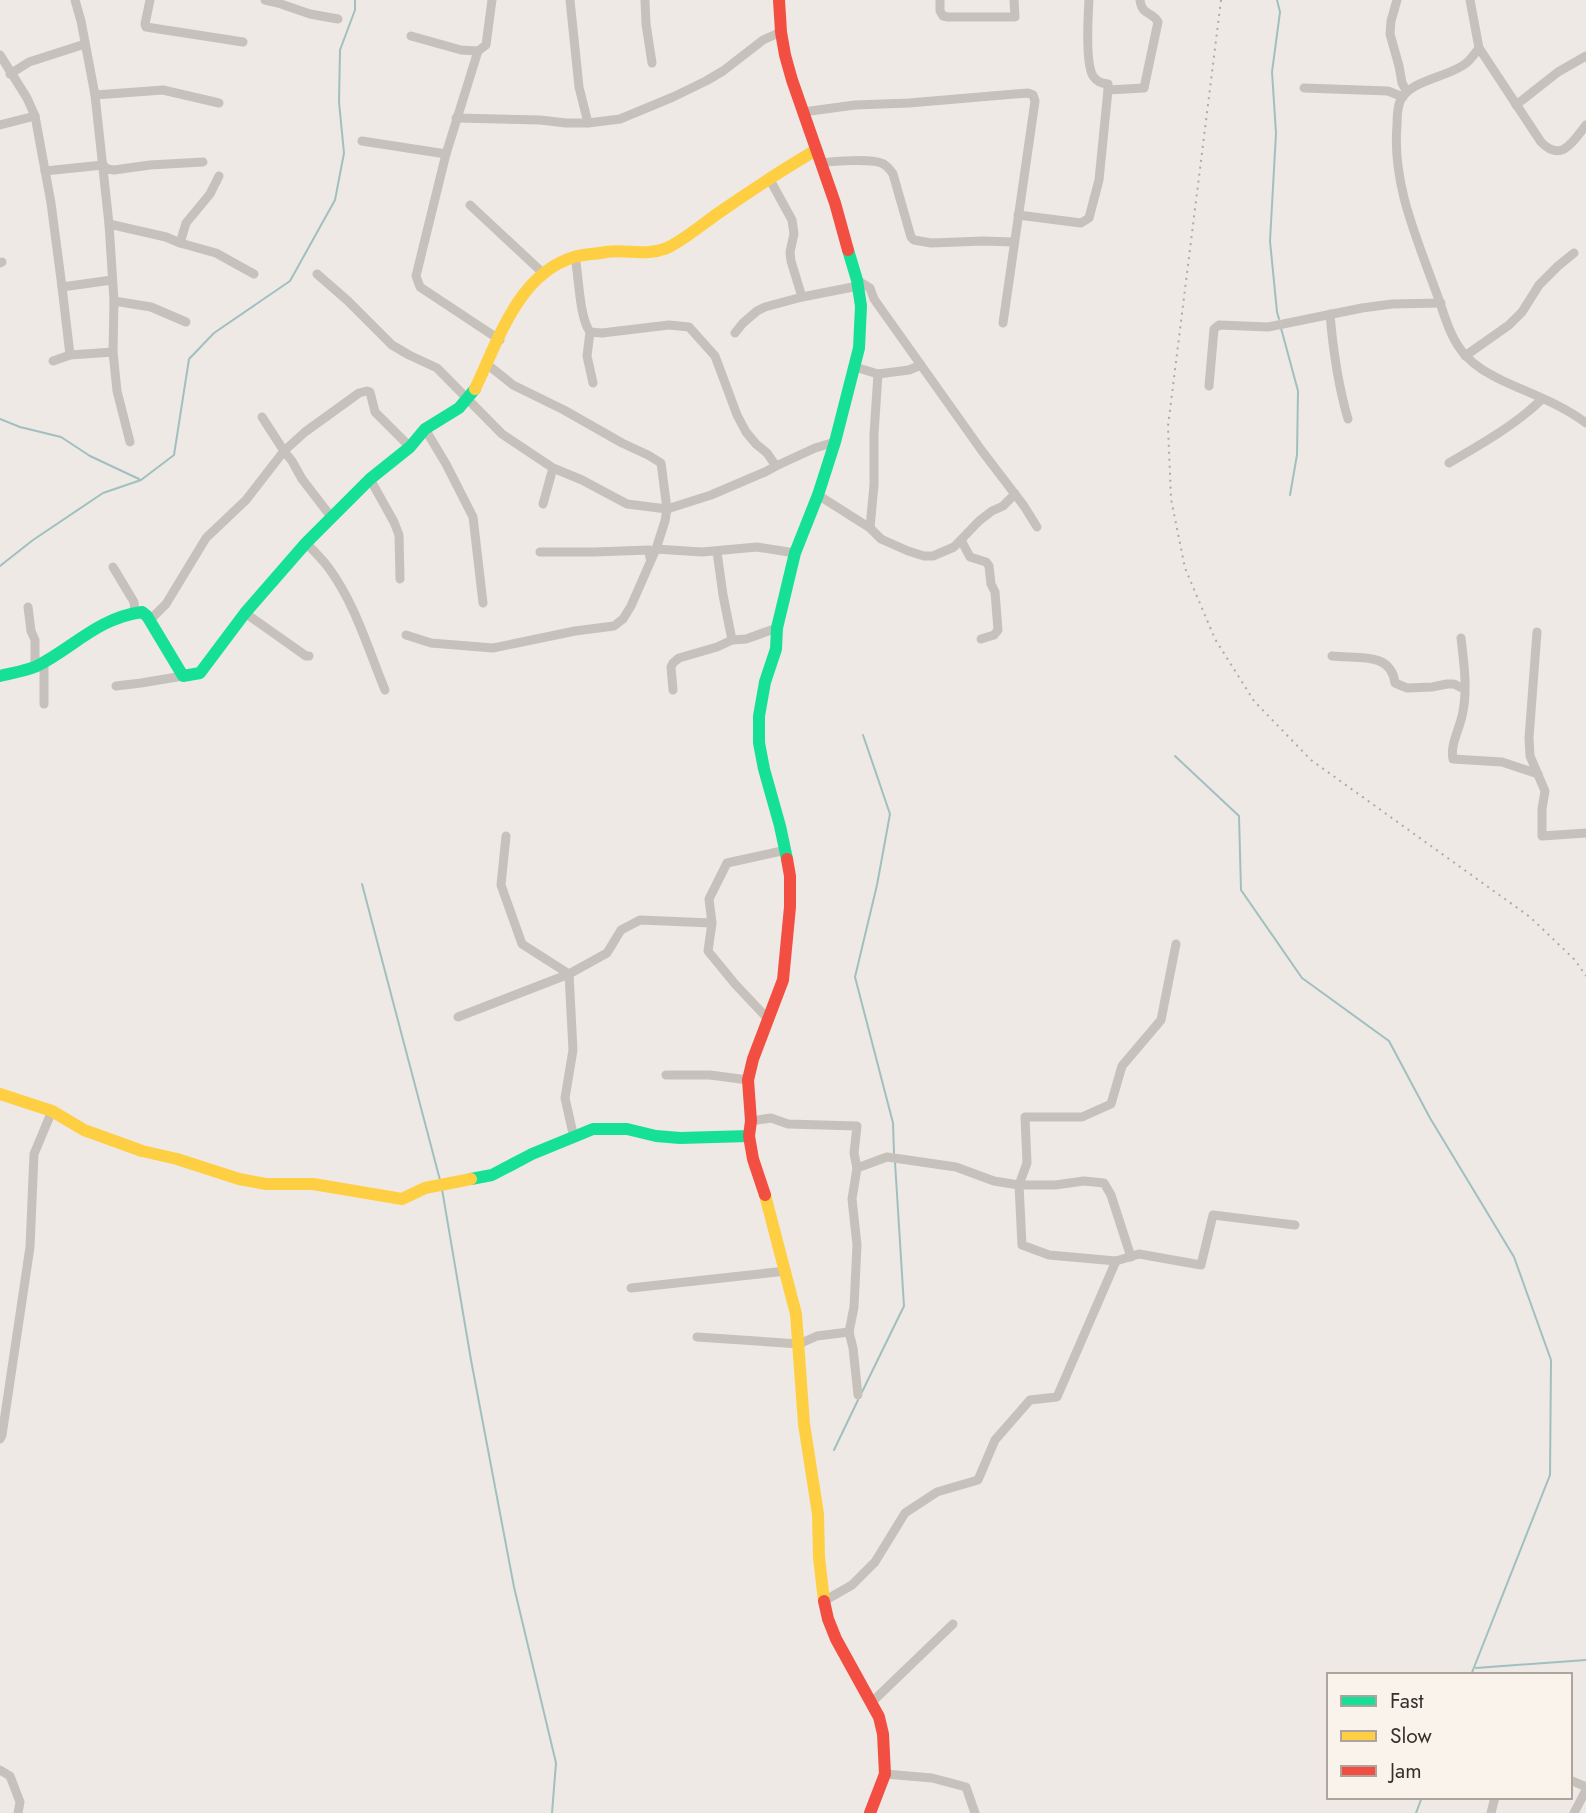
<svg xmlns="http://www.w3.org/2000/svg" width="1586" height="1813" font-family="Jost,sans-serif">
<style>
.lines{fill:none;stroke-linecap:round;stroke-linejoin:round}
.stream{stroke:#a0c0c0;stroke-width:2}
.street{stroke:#c7c1bc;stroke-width:9}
.fast{stroke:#16e098;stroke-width:12}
.slow{stroke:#ffcf43;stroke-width:12}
.jam{stroke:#f24e42;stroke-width:12}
.rail{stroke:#b0aaa6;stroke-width:2;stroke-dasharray:2 5;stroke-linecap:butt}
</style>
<rect width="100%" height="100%" fill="#eee9e4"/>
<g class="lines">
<!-- stream -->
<g class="stream">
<path d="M1277 0 1280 12 1272 72 1276 133 1270 241 1277 312 1279 319"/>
<path d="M1281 328 1298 391 1297 455 1290 495"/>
<path d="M0 419 20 427 61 437 90 456 139 479"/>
<path d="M0 566 33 540 103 493 141 480 174 455 189 359 214 333 290 281 335 200 344 153 339 102 340 50 355 10V0"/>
<path d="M863 735 890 814 877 885 855 977 893 1123 894 1153"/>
<path d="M1175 756 1239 816 1241 890 1302 978 1389 1041 1430 1118 1514 1257 1551 1360 1550 1475 1471 1675"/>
<path d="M362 884 440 1180"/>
<path d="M442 1189 471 1360 514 1587 556 1763 552 1813"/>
<path d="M862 1392 904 1306 895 1162"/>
<path d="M834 1450 858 1400"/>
<path d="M1476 1668 1586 1660"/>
<path d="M1416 1813 1422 1797"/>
</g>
<!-- street -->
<g class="street">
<path d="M75 0 81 21 95 95 109 224 114 301 113 352 117 391 130 442"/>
<path d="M150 0 145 24 146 27 243 42"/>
<path d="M265 0 278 3 310 14 338 19"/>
<path d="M492 0 486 45 478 51 446 154 416 276 420 287 500 340"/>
<path d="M570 0 579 87 588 123"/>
<path d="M645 0 646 24 652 63"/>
<path d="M940 0V11L943 16 948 17H1015L1014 0"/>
<path d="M1397 0 1391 21 1390 34 1399 66 1402 83 1407 92"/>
<path d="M1470 0 1479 48 1541 142C1561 163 1573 142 1586 125"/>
<path d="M411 36 461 50 478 51"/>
<path d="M1479 48C1475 53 1471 60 1465 64 1448 77 1412 80 1401 99 1397 107 1397 117 1397 125 1392 183 1416 236 1435 289 1444 312 1449 338 1466 356 1476 367 1488 373 1501 380 1529 393 1561 404 1586 423"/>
<path d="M0 55 27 98 35 116 51 203 62 287"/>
<path d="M10 74 29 62 85 44"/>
<path d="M1304 88 1388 91 1403 97"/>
<path d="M1108 90 1144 88 1158 22C1152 11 1142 16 1140 0"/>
<path d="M95 95 163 90 219 103"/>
<path d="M1516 105 1558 72 1586 56"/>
<path d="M803 112 855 105 909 103 1028 93 1033 95 1035 101 1003 323"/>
<path d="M456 118 540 120 566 123H588L620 119 673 97 706 81 723 71 763 40 781 32"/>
<path d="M0 125 35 116"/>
<path d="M362 141 446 154"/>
<path d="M821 163C833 161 876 158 885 165 888 167 891 171 893 174L911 237 914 240 931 243 983 241 1013 242"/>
<path d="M45 171 103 165 107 169 114 170 150 165 203 162"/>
<path d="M769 178 792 220 794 234 790 252 791 261 802 297"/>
<path d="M470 205 544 274"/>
<path d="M1018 215 1081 223 1089 218 1099 180 1108 90V84C1101 83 1097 82 1093 76 1085 63 1088 17 1089 0"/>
<path d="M109 224 166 237 180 243 216 253 254 274"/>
<path d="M180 243 186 223 210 194 219 176"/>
<path d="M575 257C579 276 579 317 590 332L602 333 669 325 689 327 715 356 737 415 746 432 756 444 767 453 776 466"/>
<path d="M0 263 2 262"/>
<path d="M317 274 348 301 392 345 409 355 437 368 502 434 553 468 582 480 627 504 667 509 711 495 765 472 776 466 815 448 835 442"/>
<path d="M857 280 870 288 874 299 982 451 1024 506 1037 527"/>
<path d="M114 301 151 307 186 322"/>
<path d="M1330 314C1333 350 1338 385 1348 419"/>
<path d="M590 332 587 356 593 383"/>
<path d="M735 333 743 323 757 311 765 307 802 297 858 286"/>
<path d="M70 355 62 287 112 280"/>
<path d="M1465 356 1509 325 1522 312 1539 285 1558 266 1574 253"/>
<path d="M53 361 70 355 113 352"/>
<path d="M855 367 878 374 909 370 921 365"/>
<path d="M1209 386 1214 329 1219 325 1268 327 1362 308 1392 304 1441 303"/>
<path d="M262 417 284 451 305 432 359 393 367 391 370 392 375 412 410 447"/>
<path d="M425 429 446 464 473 517 483 603"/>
<path d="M1449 463C1480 445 1517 424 1542 399"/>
<path d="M370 479 394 522 399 535 400 579"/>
<path d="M818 495 870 528 881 539 908 551 924 556H933L954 547 979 521 992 511 1003 506 1015 494"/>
<path d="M543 504 553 468"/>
<path d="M870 528 874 485V434L878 374"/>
<path d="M961 540 970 557 986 562 989 566 991 584 995 592 998 630 994 635 981 639"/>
<path d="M306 543C314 551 322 559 328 567 355 603 368 649 385 690"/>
<path d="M656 549 702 552 757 547 795 553"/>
<path d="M540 552H594L649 550 650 558"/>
<path d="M717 552 723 595 732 640"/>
<path d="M113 567 134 602 135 612"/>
<path d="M28 607 31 631 35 640V667"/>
<path d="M245 613 306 656H309"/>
<path d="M150 620 166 604 206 538 246 500 284 451 292 461 302 479 332 518"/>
<path d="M1537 632 1529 738 1530 756 1545 791 1542 809V836L1586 833"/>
<path d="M406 635 431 643 493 648 575 631 614 626 623 619 631 606 656 549 665 521 667 509 661 463 648 455 622 443 564 410 513 385 488 365"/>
<path d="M1461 638C1464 663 1468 691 1462 716 1459 730 1450 745 1453 759L1502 762 1538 774"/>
<path d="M1332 656C1357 659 1391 651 1395 683L1407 688 1432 687 1447 684H1454L1464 689"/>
<path d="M44 661V704"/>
<path d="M116 686 141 683 183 676"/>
<path d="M673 690 671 667 673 663 679 658 717 647 732 640 746 639 777 628"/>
<path d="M506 836 501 885 522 944 569 974 573 1050 565 1098 574 1138"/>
<path d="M458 1017 569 974 607 953 621 930 640 920 712 923"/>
<path d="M769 1020 735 984 708 951 712 923 709 899 727 863 786 850"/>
<path d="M666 1075H710L748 1080"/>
<path d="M751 1121 771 1118 788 1124 857 1126 854 1153 857 1168"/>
<path d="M1131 1257 1111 1195 1104 1183 1084 1181 1055 1185H1019L1027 1163 1025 1117H1082L1111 1104 1122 1066 1161 1020 1176 944"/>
<path d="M631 1288 786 1271"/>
<path d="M849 1332 854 1307 857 1245 852 1199 857 1168 887 1157 956 1167 994 1181 1019 1185 1022 1245 1049 1255 1116 1261 1139 1254 1201 1265 1213 1215 1295 1225"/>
<path d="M697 1337 799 1344 817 1336 849 1332 853 1348 858 1395"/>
<path d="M0 1439 2 1435 30 1247 34 1154 52 1111"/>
<path d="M824 1601 852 1585 875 1562 905 1513 937 1492 978 1480 995 1440 1030 1400 1057 1397 1116 1261"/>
<path d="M872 1702 953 1624"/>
<path d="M0 1770 10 1776 20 1802 18 1813"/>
<path d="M885 1774 932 1778 966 1787 975 1813"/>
<path d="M1570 1780 1586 1787"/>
<path d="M1491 1813 1495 1797"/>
<path d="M1574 1813 1586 1790"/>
</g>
<!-- fast -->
<g class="fast">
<path d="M0 676C12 673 25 671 37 666 74 647 98 618 142 612L147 616 183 676 200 673 245 613 306 543 370 479 410 447 425 429 459 408 475 389"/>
<path d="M787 859 780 826 764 769 759 743V716L765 682 776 649 777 628 795 553 818 495 835 442 859 348 861 306 857 280 848 250"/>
<path d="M471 1179 492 1175 532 1154 593 1129H627L656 1136 680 1138 749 1136"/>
</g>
<!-- slow -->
<g class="slow">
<path d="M475 389C498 341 518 274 574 257 584 254 596 254 606 252 627 249 648 257 669 247 685 239 703 224 717 214 750 191 782 170 816 150"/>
<path d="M0 1094 52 1111 84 1130 142 1151 177 1159 239 1179 266 1184H313L402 1199 425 1188 471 1179"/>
<path d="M765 1195 796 1314 804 1424 818 1514 819 1557 824 1601"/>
</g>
<!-- jam -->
<g class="jam">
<path d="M779 0 781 32 785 55 792 80 835 203 848 250"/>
<path d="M765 1195 753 1159 749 1136 751 1121 748 1080 753 1059 783 980 790 907V876L787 859"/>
<path d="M824 1601 828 1619 836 1639 879 1717 883 1734 885 1774 870 1813"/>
</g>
<!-- rail -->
<path class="rail" d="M1221 0 1168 426 1171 499 1185 568 1215 639 1254 701 1311 760 1530 917 1575 960 1586 976"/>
</g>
<!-- legend -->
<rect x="1327" y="1673" width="245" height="126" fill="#faf3eb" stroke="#ada49e" stroke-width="2"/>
<rect x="1341" y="1696" width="35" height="10" fill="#16e098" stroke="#ada49e" stroke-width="2"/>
<text x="1390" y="1708" font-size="21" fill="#392e2a">Fast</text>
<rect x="1341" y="1731" width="35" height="10" fill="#ffcf43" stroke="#ada49e" stroke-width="2"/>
<text x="1390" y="1743" font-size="21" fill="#392e2a">Slow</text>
<rect x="1341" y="1766" width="35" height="10" fill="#f24e42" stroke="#ada49e" stroke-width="2"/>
<text x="1390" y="1778" font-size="21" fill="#392e2a">Jam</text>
</svg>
